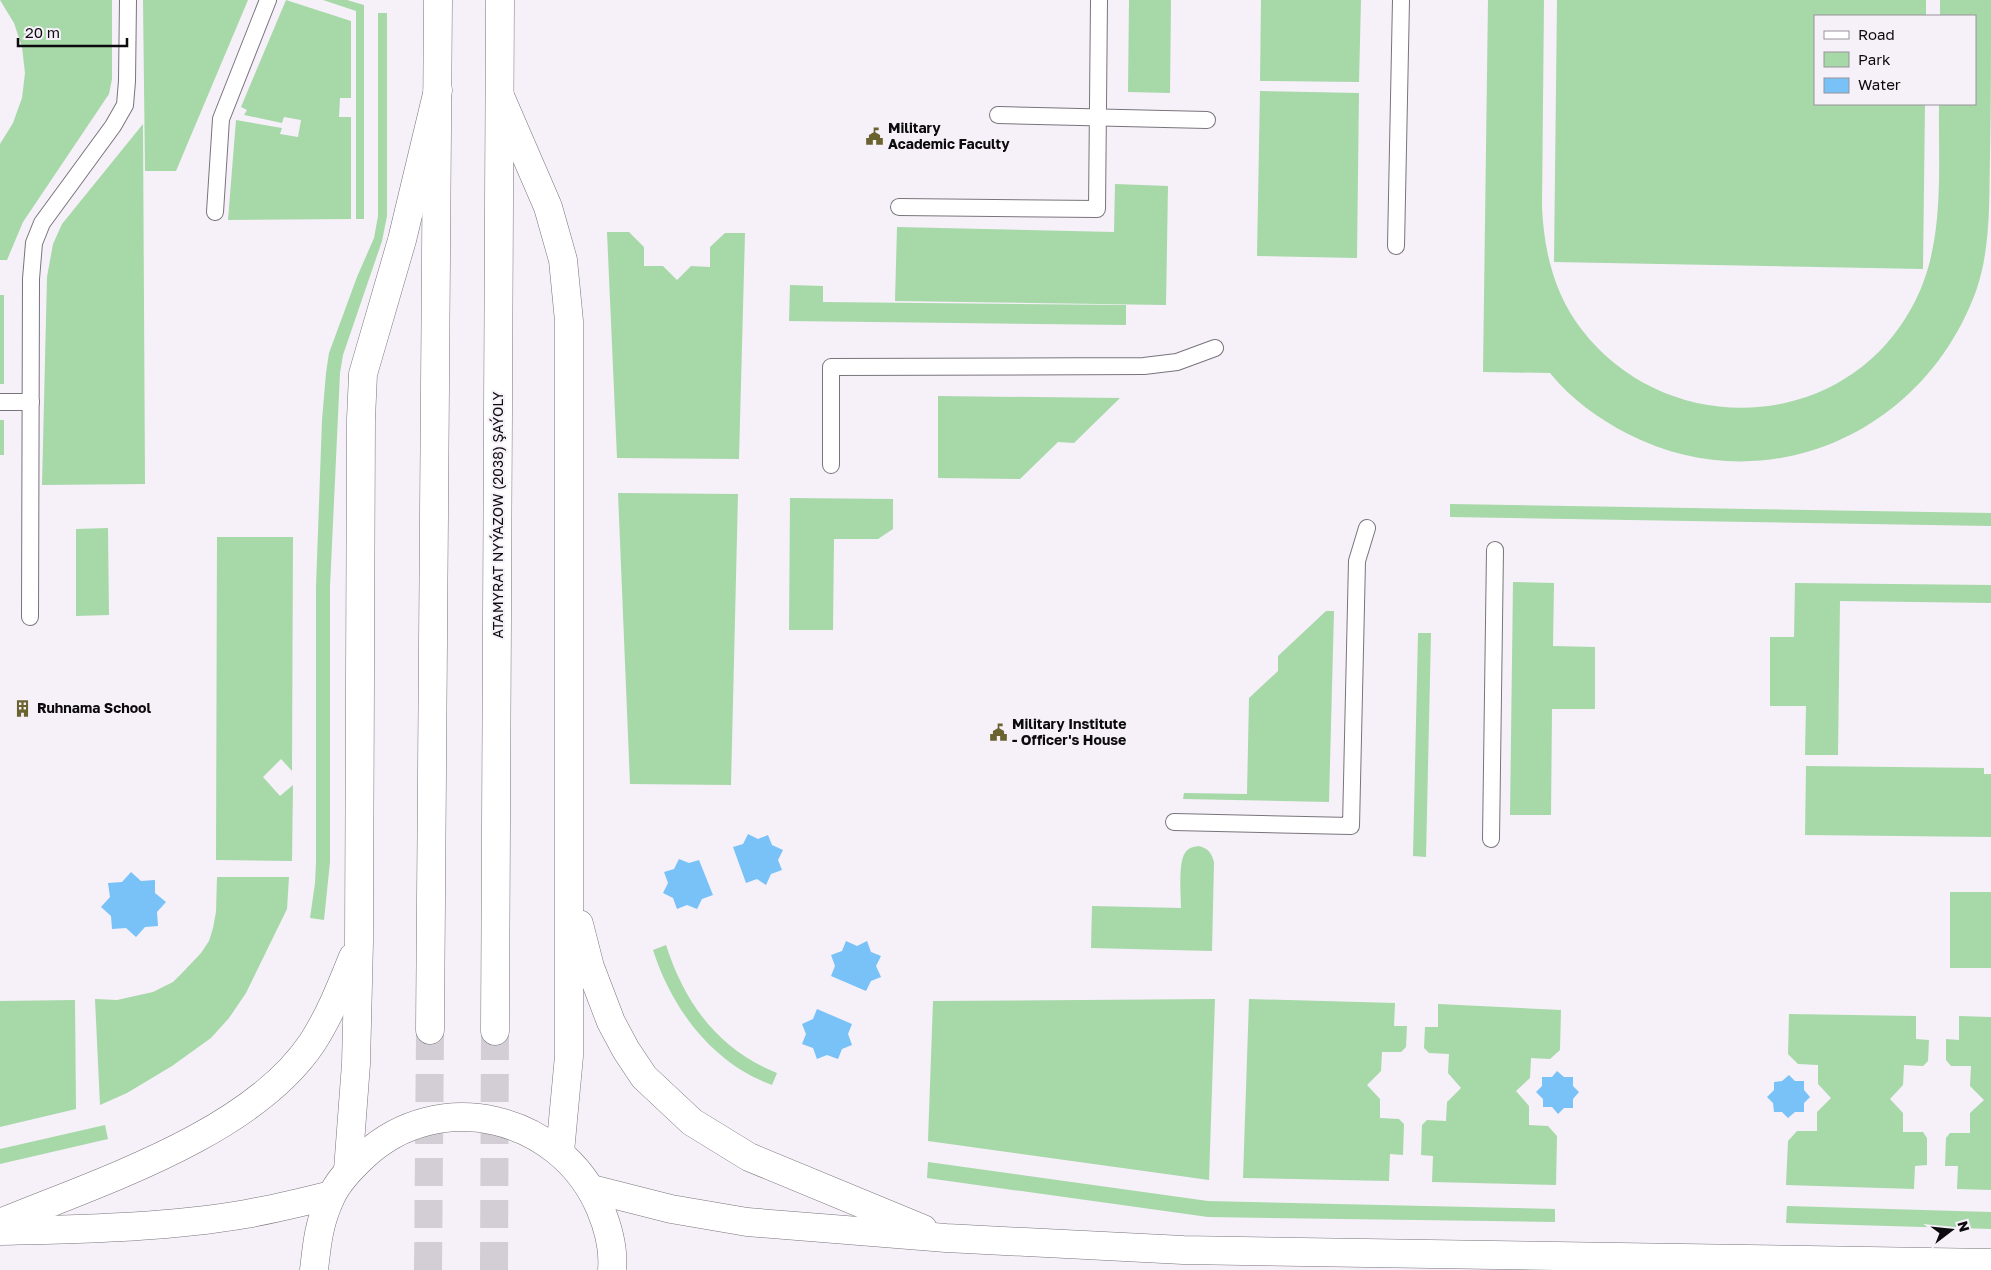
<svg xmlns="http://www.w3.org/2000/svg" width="1991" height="1270" font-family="'Golos Text',sans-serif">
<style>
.green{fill:#a7d8a8}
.water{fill:#78c2f8}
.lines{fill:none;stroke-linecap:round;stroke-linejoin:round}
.primary-tunnel{stroke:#d3ced6;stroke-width:28;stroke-dasharray:28 14;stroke-linecap:butt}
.service-casing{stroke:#79747b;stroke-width:18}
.primary-casing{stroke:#79747b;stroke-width:29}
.service{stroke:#fff;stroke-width:16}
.primary{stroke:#fff;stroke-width:28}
.labels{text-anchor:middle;stroke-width:4;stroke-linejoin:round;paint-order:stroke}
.poi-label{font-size:14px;font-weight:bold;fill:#0c0b0d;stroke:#f6f0f9;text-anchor:start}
.street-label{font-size:14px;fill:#0c0b0d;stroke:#f6f0f9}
</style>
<rect width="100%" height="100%" fill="#f6f0f9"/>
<!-- green -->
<g class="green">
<path d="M0 0H112V79L109 94 23 222 7 260H0V144L13 123 22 98 25 73 22 47 14 23Z"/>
<path d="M143 0H248L176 171H145Z"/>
<path d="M286 0 351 21V98H340L339 117H351V219L228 220 236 120 282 128 280 134 298 137 301 120 284 117 282 123 244 115 247 110 241 107Z"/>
<path d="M323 0H347L364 5V219H356V11Z"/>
<path d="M1129 0H1171L1170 93 1128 92Z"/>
<path d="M1261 0H1361L1359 82 1260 81Z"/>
<path d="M1488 0H1544L1542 207C1544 251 1554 294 1582 330 1668 441 1844 433 1912 307 1946 246 1938 171 1939 104H1975V16H1940V0H1991C1991 52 1991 104 1990 156 1989 201 1991 248 1976 291 1924 434 1766 504 1628 434 1599 419 1571 399 1550 373L1483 372Z"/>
<path d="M1557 0H1926V16H1815V104H1925L1923 269 1554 262Z"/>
<path d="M378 13H387V216L382 241 343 355 340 373 330 587V862L324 920 310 918 315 883 316 862V587L322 420 326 373 329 353 357 277 374 238 378 216Z"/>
<path d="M1260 91 1359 93 1357 258 1257 256Z"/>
<path d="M143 124 145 484 42 485 47 277 53 244 62 224Z"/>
<path d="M1115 184 1168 186 1166 305 895 301 897 227 1114 232Z"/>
<path d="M607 232H629L644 247V266H663L677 280 691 266 710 267V247L725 233H745L739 459 617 458Z"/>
<path d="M790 285 823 286V302L1126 305V325L789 321Z"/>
<rect x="0" y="295" width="4" height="89"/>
<path d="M938 396 1120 398 1074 443 1058 442 1020 479 938 478Z"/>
<rect x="0" y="420" width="4" height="35"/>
<path d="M618 493 738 494 731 785 630 784Z"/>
<path d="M790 498 893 499V529L878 539H834L833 630H789Z"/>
<path d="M1450 504 1991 513V526L1450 517Z"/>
<path d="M108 528 109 615 76 616V529Z"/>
<path d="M217 537H293L292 771 281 759 263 777 280 796 293 785 292 861 216 860Z"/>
<path d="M1513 582 1554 583 1553 646 1595 647V709H1552L1551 815H1510Z"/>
<path d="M1795 583 1991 585V603L1840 601 1838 755H1805L1806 706H1770V637H1794Z"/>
<path d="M1326 611H1334L1329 802 1183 799 1184 793 1247 794 1249 698 1278 671V656Z"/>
<path d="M1418 633H1431L1426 857 1413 856Z"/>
<path d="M1806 766 1984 768V774H1991V837L1805 835Z"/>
<path d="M1198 846C1208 848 1211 852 1214 862L1212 951 1091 948 1092 906 1181 908C1181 895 1178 863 1185 853 1188 848 1193 847 1198 846Z"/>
<path d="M217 877H289L287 909 246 993 229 1018 211 1038 172 1066 127 1093 100 1105 95 999 117 1000 153 992 173 982 184 971 201 953 209 941 213 928 216 912Z"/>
<rect x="1950" y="892" width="41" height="76"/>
<path d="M666 945C685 1004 718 1049 777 1073L772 1085C712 1063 672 1009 653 950Z"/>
<path d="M1215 999 1209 1180 928 1141 933 1001Z"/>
<path d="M1249 999 1395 1003 1394 1026H1407L1406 1047 1401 1052H1382L1381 1071 1367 1085 1380 1099V1118L1399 1119 1404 1124 1403 1155 1390 1154 1389 1181 1243 1178Z"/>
<path d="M75 1000 76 1109 0 1127V1001Z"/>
<path d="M1438 1004 1561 1010 1560 1050 1550 1059 1531 1058 1530 1078 1516 1091 1529 1106V1125L1548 1126 1557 1136 1556 1185 1432 1182 1433 1156 1421 1155 1422 1125 1427 1120 1446 1121 1447 1102 1461 1088 1448 1073 1449 1054 1429 1053 1424 1048 1425 1027H1438Z"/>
<path d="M1789 1014 1916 1016V1039L1929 1040 1928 1061 1923 1066 1904 1065 1903 1085 1890 1099 1903 1113V1132H1923L1927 1138V1165L1915 1166 1914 1189 1786 1185 1788 1141 1797 1131H1817V1112L1831 1098 1818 1084V1065L1798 1064 1788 1054Z"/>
<path d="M1959 1016 1991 1017V1190L1957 1189 1958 1166H1945L1946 1138 1950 1133H1970V1113L1984 1100 1970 1086 1971 1066H1951L1946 1060V1039L1959 1040Z"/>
<path d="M105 1125 108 1139 0 1164V1149Z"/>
<path d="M928 1162 1208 1201 1555 1209V1222L1208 1217 927 1178Z"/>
<path d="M1787 1206 1991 1212V1229L1786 1223Z"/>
</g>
<!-- water -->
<g class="water">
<path d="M748 834 758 839 768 835 772 845 783 850 778 860 782 870 771 874 766 885 757 879 746 883 733 847 743 844Z"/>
<path d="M679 859 689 863 699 860 713 895 702 899 697 909 687 905 677 909 673 898 663 893 668 883 664 872 674 869Z"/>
<path d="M131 872 141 881 155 880V893L166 902 157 912 158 926 145 927 136 937 126 928 112 929 111 916 101 907 110 897 108 883 122 882Z"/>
<path d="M846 941 857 946 867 941 871 952 881 956 876 966 881 977 871 981 866 991 831 976 835 966 831 955 842 951Z"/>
<path d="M817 1009 852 1024 848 1034 852 1045 842 1049 838 1059 827 1055 817 1059 813 1048 802 1044 806 1034 802 1024 813 1019Z"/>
<path d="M1557 1071 1564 1077H1573V1086L1579 1092 1573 1099V1108H1564L1558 1114 1552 1107H1543V1099L1536 1092 1542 1086V1077H1552Z"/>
<path d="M1789 1075 1795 1081H1804V1090L1810 1097 1804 1103V1112H1795L1788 1118 1782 1112H1774L1773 1103 1767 1097 1774 1090V1082L1782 1081Z"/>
</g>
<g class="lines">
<!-- primary-tunnel -->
<g class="primary-tunnel">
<path d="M428 1270 430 1030"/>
<path d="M494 1270 495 1031"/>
</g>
<defs>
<g id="service">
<path d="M998 115 1207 120"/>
<path d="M899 207 1097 209 1099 0"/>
<path d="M215 212 221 119 268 0"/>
<path d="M1396 246 1401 0"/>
<path d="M0 402H31"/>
<path d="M831 465V367L1144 366 1177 362 1215 348"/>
<path d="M30 617 31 279 34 243 42 223 113 126 125 105 127 81 128 0"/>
<path d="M1174 822 1351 826 1357 561 1367 528"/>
<path d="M1491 839 1495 550"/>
</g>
<g id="primary">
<path d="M500 96 548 207 563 260 569 321V1056L560 1152"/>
<path d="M579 924 590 967 611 1022 626 1050 644 1077 692 1122 749 1157 923 1229"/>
<path d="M430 1030 438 0"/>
<path d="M495 1031 500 0"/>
<path d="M348 1170 356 1064 359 942 361 419 363 374 402 240 438 90"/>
<path d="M592 1189 671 1209 747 1222 946 1238 1183 1250 1991 1263"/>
<path d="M0 1223C99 1182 251 1134 312 1043 329 1017 341 987 353 957"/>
<path d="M0 1231C82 1229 165 1228 246 1214 274 1209 303 1202 331 1195"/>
<path d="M314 1270C317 1243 319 1222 331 1197 338 1181 351 1168 364 1156 439 1086 560 1115 600 1208 608 1227 614 1249 612 1270"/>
</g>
</defs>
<!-- service casing -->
<use href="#service" class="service-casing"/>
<!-- primary casing -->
<use href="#primary" class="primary-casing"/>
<!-- service -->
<use href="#service" class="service"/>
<!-- primary -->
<use href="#primary" class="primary"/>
</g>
<!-- icons -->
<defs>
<symbol id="civic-bare" viewBox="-9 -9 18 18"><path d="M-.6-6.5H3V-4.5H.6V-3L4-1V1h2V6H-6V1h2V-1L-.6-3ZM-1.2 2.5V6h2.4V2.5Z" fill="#6a6330" stroke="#f6f0f9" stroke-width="2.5" paint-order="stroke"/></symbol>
<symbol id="building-bare" viewBox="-9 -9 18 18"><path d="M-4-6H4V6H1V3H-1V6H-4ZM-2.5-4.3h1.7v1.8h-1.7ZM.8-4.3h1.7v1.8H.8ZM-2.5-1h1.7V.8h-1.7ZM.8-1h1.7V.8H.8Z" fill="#6a6330" stroke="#f6f0f9" stroke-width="2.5" paint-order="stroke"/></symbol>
</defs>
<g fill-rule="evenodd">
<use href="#civic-bare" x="862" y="124" width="25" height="25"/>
<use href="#building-bare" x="10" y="696" width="25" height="25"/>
<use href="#civic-bare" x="986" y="720" width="25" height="25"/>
</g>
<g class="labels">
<!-- poi labels -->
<g class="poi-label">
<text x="888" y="133">Military<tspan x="888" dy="16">Academic Faculty</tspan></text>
<text x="37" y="713">Ruhnama School</text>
<text x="1012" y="729">Military Institute<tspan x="1012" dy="16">- Officer's House</tspan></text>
</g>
<!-- street labels -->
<g class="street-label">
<text transform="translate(498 515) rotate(-90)" y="5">ATAMYRAT NYÝAZOW (2038) ŞAÝOLY</text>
</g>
</g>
<!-- legend -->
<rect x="1814" y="15" width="162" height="90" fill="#f6f0f9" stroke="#98949b"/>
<rect x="1824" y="31" width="25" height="8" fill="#ffffff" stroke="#98949b"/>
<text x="1858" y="40" font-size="15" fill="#0c0b0d">Road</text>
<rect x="1824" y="52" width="25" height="15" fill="#a7d8a8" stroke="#98949b"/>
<text x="1858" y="65" font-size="15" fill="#0c0b0d">Park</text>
<rect x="1824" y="78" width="25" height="15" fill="#78c2f8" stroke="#98949b"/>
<text x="1858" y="90" font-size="15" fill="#0c0b0d">Water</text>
<!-- north arrow -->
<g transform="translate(1951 1230) rotate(74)" stroke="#f6f0f9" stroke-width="4" paint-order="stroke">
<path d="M0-4L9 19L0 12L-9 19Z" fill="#0c0b0d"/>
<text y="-8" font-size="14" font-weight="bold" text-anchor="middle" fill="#0c0b0d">N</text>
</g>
<!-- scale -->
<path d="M18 38v8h109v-8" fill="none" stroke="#0c0b0d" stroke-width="2.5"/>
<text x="25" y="38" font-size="15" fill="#0c0b0d" stroke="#f6f0f9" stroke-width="4" paint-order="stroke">20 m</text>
</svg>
